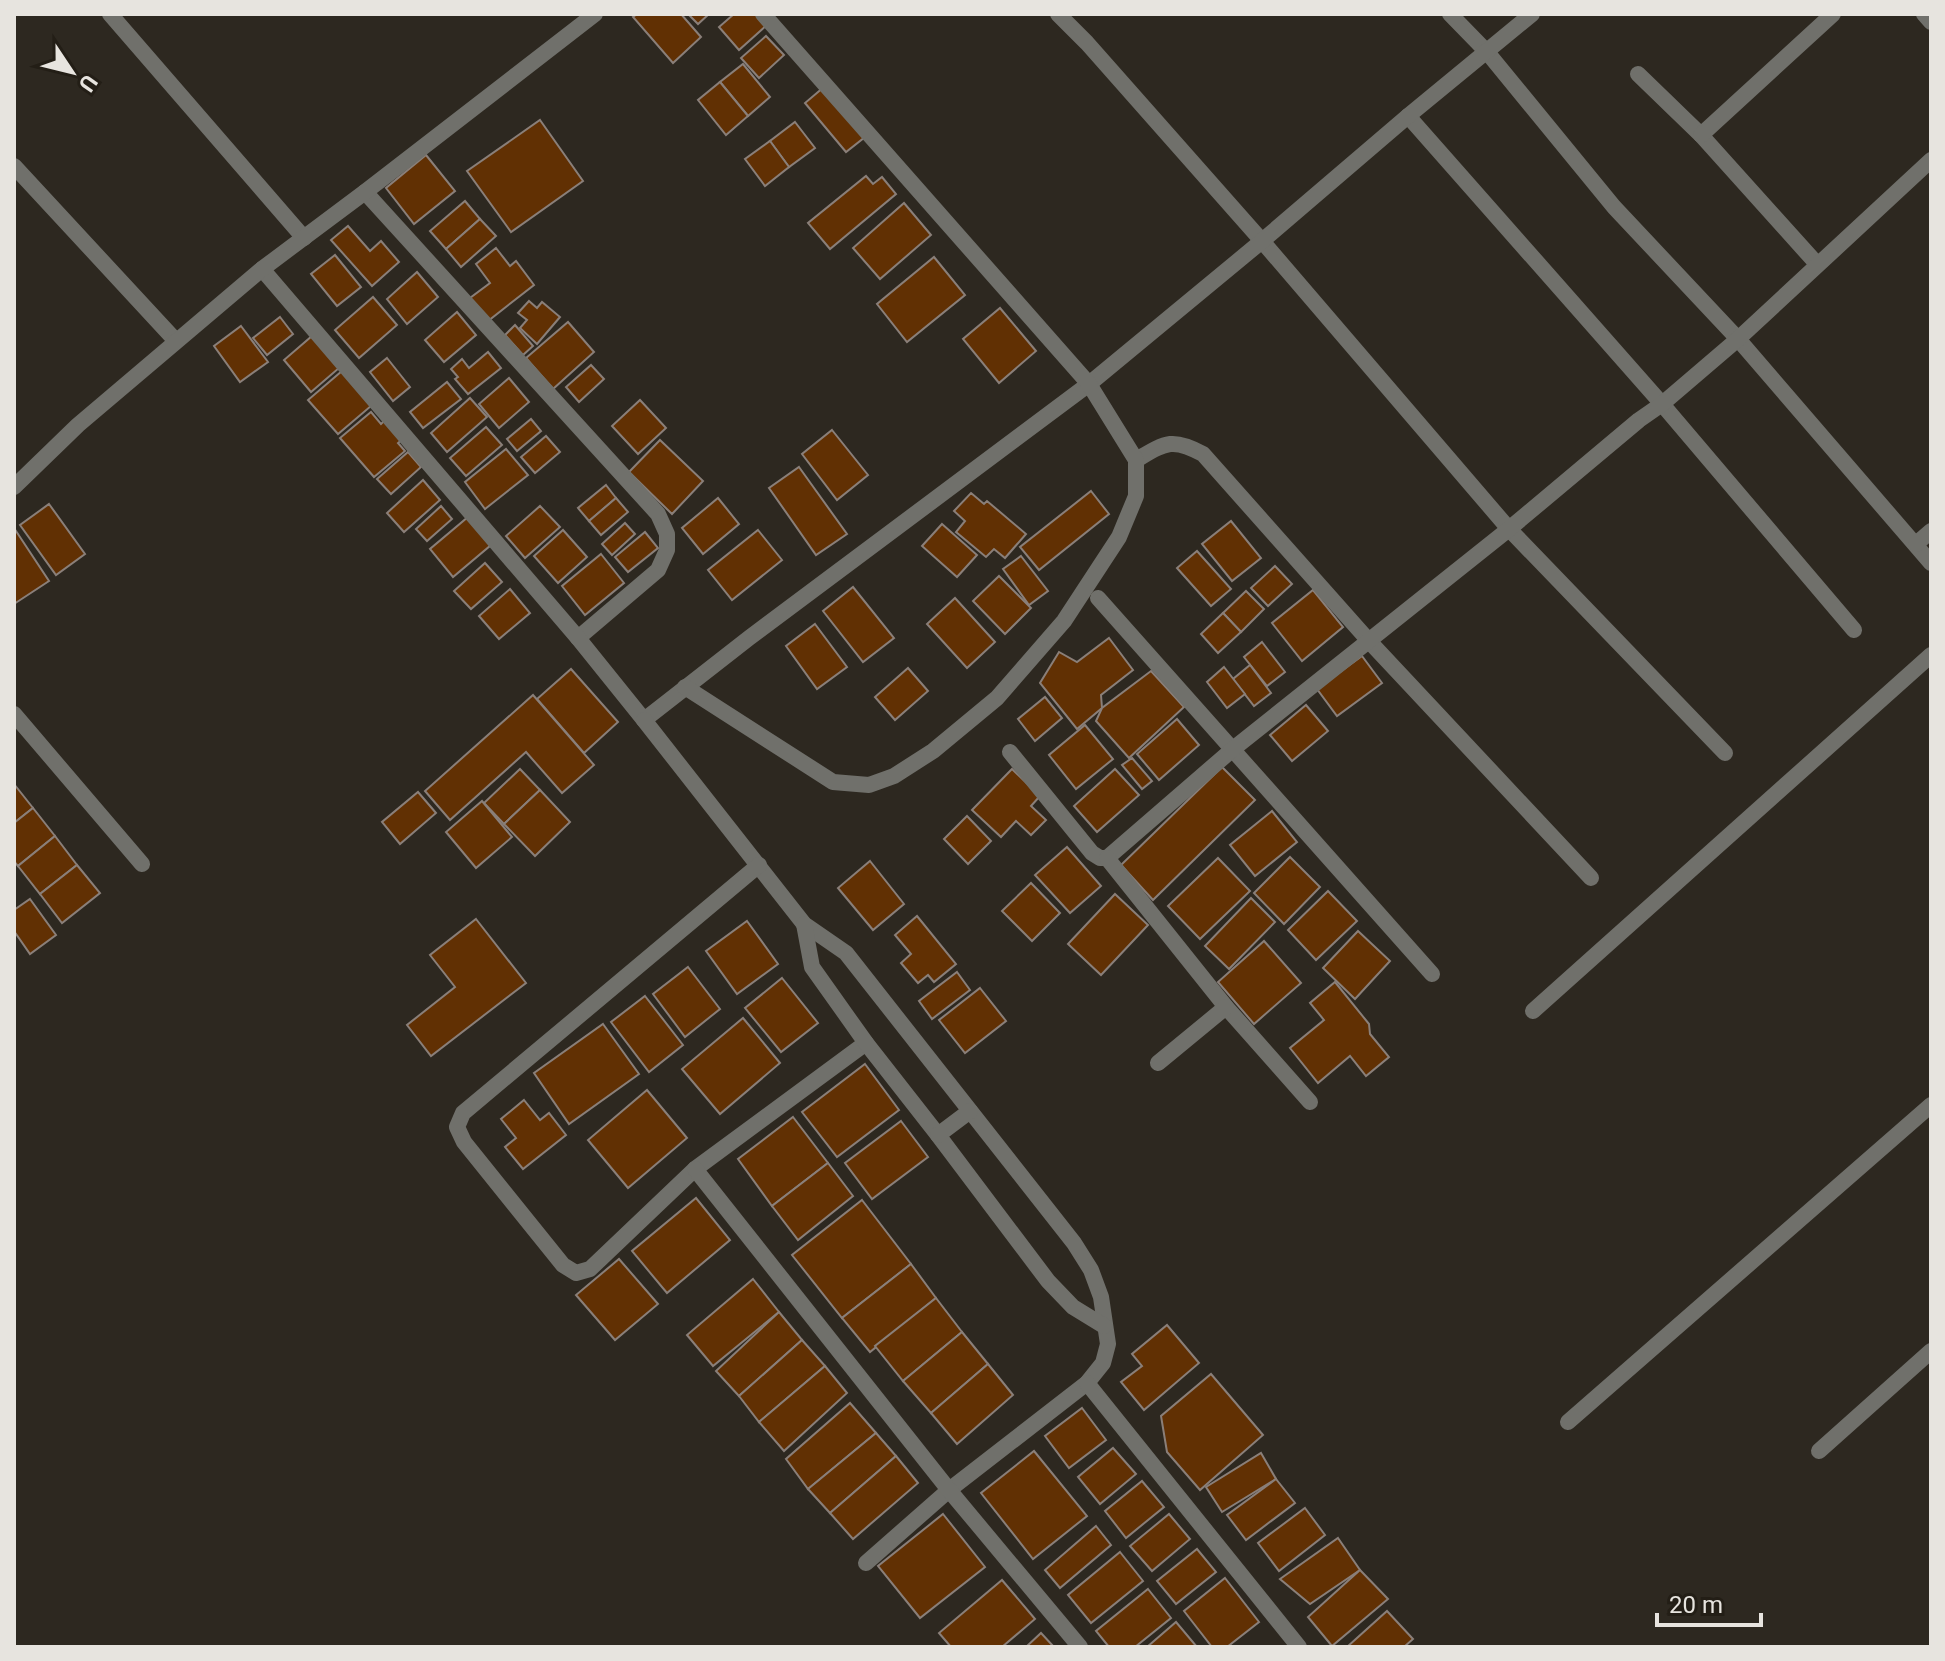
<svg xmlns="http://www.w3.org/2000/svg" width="1945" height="1661" font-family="Roboto,sans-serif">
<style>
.building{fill:#613003;stroke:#8a7f79;stroke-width:2}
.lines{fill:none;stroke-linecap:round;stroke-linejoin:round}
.minor{stroke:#70706b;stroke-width:16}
</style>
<rect width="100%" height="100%" fill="#2d2820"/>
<!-- building -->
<g class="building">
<path d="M637 14H681L701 37 673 63 633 17Z"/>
<path d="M688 14H709L698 24Z"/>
<path d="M734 14H759L768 24 739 50 719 27Z"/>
<path d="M766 36 784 55 759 78 741 58Z"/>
<path d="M743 64 770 97 748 116 720 82Z"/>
<path d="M720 82 748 116 726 135 698 100Z"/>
<path d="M824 87 865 137 846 152 805 103Z"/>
<path d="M540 120 583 181 511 232 467 171Z"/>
<path d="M795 122 815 148 789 167 770 141Z"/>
<path d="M770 141 789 167 765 186 745 159Z"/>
<path d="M426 155 455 191 414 224 386 188Z"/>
<path d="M866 176 873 184 882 177 896 194 830 249 808 223Z"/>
<path d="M465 201 480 219 446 249 430 231Z"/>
<path d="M904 203 931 235 880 279 853 248Z"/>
<path d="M480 219 496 236 461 267 446 249Z"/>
<path d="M348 226 370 251 381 241 399 262 372 286 331 240Z"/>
<path d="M496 248 510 266 516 261 534 285 488 321 470 298 490 283 476 264Z"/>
<path d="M335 255 361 287 337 306 311 274Z"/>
<path d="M934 257 965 295 907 342 877 304Z"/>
<path d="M417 272 438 297 407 324 387 299Z"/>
<path d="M373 297 397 325 359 358 335 330Z"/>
<path d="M529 301 537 308 542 302 560 317 537 344 520 328 527 320 518 313Z"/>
<path d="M1000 308 1036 351 999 383 963 339Z"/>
<path d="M457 312 476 335 444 362 425 340Z"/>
<path d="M280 317 293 334 267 355 253 338Z"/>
<path d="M568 322 594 352 553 389 526 358Z"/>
<path d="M515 325 533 346 523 355 505 335Z"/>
<path d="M241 326 268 362 240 382 214 346Z"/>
<path d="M312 336 339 368 311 392 284 360Z"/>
<path d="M488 352 501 368 468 394 455 379 458 377 451 369 462 359 469 368Z"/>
<path d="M387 358 410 387 393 401 370 372Z"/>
<path d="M591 365 604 379 579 402 566 387Z"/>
<path d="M342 371 371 406 338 434 308 400Z"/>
<path d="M509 378 529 402 499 428 479 404Z"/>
<path d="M447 382 461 399 423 428 410 412Z"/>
<path d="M470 398 487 417 447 452 431 433Z"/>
<path d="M640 400 666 428 638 454 612 426Z"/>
<path d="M371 412 381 424 387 418 404 438 398 443 405 451 374 477 340 438Z"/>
<path d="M531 419 541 431 517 451 507 439Z"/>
<path d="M486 427 502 445 466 476 450 458Z"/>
<path d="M832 430 868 475 837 500 802 454Z"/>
<path d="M546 436 560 452 535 473 521 457Z"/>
<path d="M660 440 703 481 672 514 629 472Z"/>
<path d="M506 449 528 475 485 509 465 482Z"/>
<path d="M408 452 421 467 391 494 377 479Z"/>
<path d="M799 467 847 534 816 555 769 488Z"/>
<path d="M423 480 440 500 404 532 387 513Z"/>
<path d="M606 485 616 498 589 521 578 508Z"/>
<path d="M1091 491 1109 514 1039 570 1020 547Z"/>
<path d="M971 493 984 504 987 501 1026 534 1005 558 994 549 986 557 956 532 965 521 954 511Z"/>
<path d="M616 498 628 512 601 535 589 521Z"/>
<path d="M718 498 739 524 703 554 682 528Z"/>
<path d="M49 504 85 554 56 575 20 525Z"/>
<path d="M441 506 452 519 427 541 416 529Z"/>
<path d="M540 506 560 527 525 558 506 536Z"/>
<path d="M468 517 491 545 453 577 430 549Z"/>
<path d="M1231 521 1261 558 1232 581 1202 544Z"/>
<path d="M625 523 635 534 612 555 602 544Z"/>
<path d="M942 524 977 555 957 577 922 546Z"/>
<path d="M14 528 49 581 14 604Z"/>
<path d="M563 530 587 557 558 583 534 556Z"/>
<path d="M758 530 782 560 732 600 708 570Z"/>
<path d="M645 532 658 548 628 572 615 557Z"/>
<path d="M1197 551 1231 589 1211 606 1177 568Z"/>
<path d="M601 554 624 583 585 615 562 586Z"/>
<path d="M1021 556 1048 591 1029 605 1003 569Z"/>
<path d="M485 563 502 582 471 609 454 591Z"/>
<path d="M1275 566 1292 584 1268 606 1251 588Z"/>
<path d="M999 576 1031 608 1005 634 973 601Z"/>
<path d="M853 587 894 638 863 662 823 611Z"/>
<path d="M510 589 530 613 499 639 479 616Z"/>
<path d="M1313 590 1343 627 1302 661 1272 623Z"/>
<path d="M1246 591 1264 609 1241 632 1223 613Z"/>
<path d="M955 598 995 642 967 668 927 624Z"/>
<path d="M1223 613 1241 632 1218 653 1201 634Z"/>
<path d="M815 624 847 667 817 689 786 646Z"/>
<path d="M1109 638 1133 670 1101 695 1102 708 1077 729 1040 683 1059 652 1077 662Z"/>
<path d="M1262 642 1285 672 1267 686 1244 657Z"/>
<path d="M1362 656 1382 683 1337 716 1317 689Z"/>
<path d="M1250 665 1271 693 1254 706 1233 679Z"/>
<path d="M1224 667 1245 694 1227 708 1207 682Z"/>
<path d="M908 668 928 691 895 720 875 697Z"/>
<path d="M571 669 618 722 584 753 537 699Z"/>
<path d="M1151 671 1184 707 1129 758 1096 721 1102 708Z"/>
<path d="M533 695 594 765 562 793 526 752 450 820 425 791Z"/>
<path d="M1045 697 1062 718 1035 741 1018 719Z"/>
<path d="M1306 705 1328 731 1292 761 1270 735Z"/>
<path d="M1177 719 1199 745 1159 780 1137 754Z"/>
<path d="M1085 725 1113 759 1076 789 1049 755Z"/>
<path d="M1132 758 1152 781 1142 789 1122 765Z"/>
<path d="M1222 767 1255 800 1153 900 1121 865Z"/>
<path d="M520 769 540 790 504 824 484 803Z"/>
<path d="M1012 769 1040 796 1031 806 1046 820 1031 835 1016 821 1001 837 972 810Z"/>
<path d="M1115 769 1139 795 1097 832 1074 806Z"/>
<path d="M14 784 33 808 14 823Z"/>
<path d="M540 790 570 822 535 856 504 824Z"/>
<path d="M418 792 436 813 400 844 382 822Z"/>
<path d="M482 801 512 837 476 868 446 832Z"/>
<path d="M33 808 55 836 18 866 14 861V823Z"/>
<path d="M1272 811 1297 842 1255 876 1230 845Z"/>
<path d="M967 816 991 841 968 864 944 839Z"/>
<path d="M55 836 77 865 40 894 18 866Z"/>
<path d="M1067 847 1101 886 1070 913 1035 875Z"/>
<path d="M1290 857 1320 887 1284 924 1254 893Z"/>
<path d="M1218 858 1250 891 1200 939 1168 906Z"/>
<path d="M870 861 904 904 873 930 838 888Z"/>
<path d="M77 865 100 893 62 923 40 894Z"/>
<path d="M1031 883 1060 913 1032 941 1002 911Z"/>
<path d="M1328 891 1357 921 1316 960 1288 930Z"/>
<path d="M1115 894 1148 925 1101 975 1068 944Z"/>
<path d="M1251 898 1275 922 1229 969 1205 946Z"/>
<path d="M30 899 56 935 30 954 14 931V910Z"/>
<path d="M917 916 956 964 934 982 928 975 918 983 901 963 911 954 895 935Z"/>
<path d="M476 919 526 983 431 1056 407 1025 455 987 430 955Z"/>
<path d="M747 921 778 964 737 994 706 951Z"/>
<path d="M1358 931 1390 961 1355 999 1323 968Z"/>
<path d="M1264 941 1301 983 1254 1024 1218 982Z"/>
<path d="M688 967 720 1009 685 1037 653 994Z"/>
<path d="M957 972 970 990 932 1019 919 1001Z"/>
<path d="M782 978 818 1023 781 1052 745 1008Z"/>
<path d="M1335 982 1369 1024 1370 1034 1389 1057 1366 1076 1350 1056 1318 1083 1290 1048 1324 1020 1310 1003Z"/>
<path d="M980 988 1006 1021 965 1053 939 1020Z"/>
<path d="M645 996 683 1045 649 1072 611 1022Z"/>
<path d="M743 1018 780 1063 720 1114 682 1069Z"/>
<path d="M603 1024 639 1074 569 1124 534 1073Z"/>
<path d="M865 1064 899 1110 837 1157 802 1112Z"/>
<path d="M647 1090 687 1138 628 1188 588 1140Z"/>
<path d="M524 1100 540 1120 549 1113 566 1135 523 1169 505 1147 516 1138 501 1119Z"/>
<path d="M793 1117 828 1163 772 1206 738 1159Z"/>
<path d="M901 1121 928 1157 872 1199 845 1163Z"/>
<path d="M828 1163 853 1196 798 1240 772 1206Z"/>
<path d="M696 1198 730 1240 667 1293 632 1251Z"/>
<path d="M862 1200 911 1264 842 1318 792 1255Z"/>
<path d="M619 1259 658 1304 615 1340 576 1295Z"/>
<path d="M911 1264 936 1298 870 1352 842 1318Z"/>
<path d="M753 1279 779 1312 713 1366 687 1335Z"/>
<path d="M936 1298 962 1332 903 1381 875 1346Z"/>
<path d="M779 1312 802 1340 739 1396 716 1371Z"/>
<path d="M1167 1325 1199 1363 1144 1410 1121 1382 1142 1366 1132 1354Z"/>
<path d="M962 1332 988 1364 931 1413 903 1381Z"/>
<path d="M802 1340 825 1366 759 1422 739 1396Z"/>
<path d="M988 1364 1013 1395 957 1444 931 1413Z"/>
<path d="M825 1366 847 1393 784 1451 759 1422Z"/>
<path d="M1211 1374 1263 1435 1200 1490 1167 1452 1161 1416Z"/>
<path d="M850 1403 876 1433 808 1489 786 1459Z"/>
<path d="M1082 1408 1106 1440 1069 1468 1045 1436Z"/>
<path d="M876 1433 896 1456 830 1513 808 1489Z"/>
<path d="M1113 1448 1136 1474 1100 1504 1078 1477Z"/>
<path d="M1034 1451 1087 1516 1033 1559 981 1493Z"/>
<path d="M1261 1453 1276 1479 1222 1512 1206 1487Z"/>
<path d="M896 1456 918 1483 853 1539 830 1513Z"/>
<path d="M1276 1479 1295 1503 1246 1540 1227 1515Z"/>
<path d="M1142 1481 1164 1507 1126 1538 1105 1511Z"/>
<path d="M1305 1508 1325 1535 1279 1571 1258 1543Z"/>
<path d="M943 1514 985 1567 920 1618 878 1566Z"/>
<path d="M1169 1514 1190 1539 1152 1571 1130 1546Z"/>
<path d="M1096 1526 1111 1545 1060 1588 1045 1570Z"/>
<path d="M1338 1538 1360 1570 1310 1604 1280 1579Z"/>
<path d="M1197 1549 1216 1572 1176 1604 1157 1581Z"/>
<path d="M1120 1552 1143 1581 1091 1623 1068 1595Z"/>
<path d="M1360 1570 1388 1599 1332 1646 1308 1617Z"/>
<path d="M1225 1578 1259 1622 1227 1647H1212L1184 1611Z"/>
<path d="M1002 1580 1035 1619 1002 1647H951L939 1633Z"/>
<path d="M1148 1589 1171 1618 1135 1647H1109L1096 1631Z"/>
<path d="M1387 1611 1413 1639 1404 1647H1347Z"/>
<path d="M1176 1622 1197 1647H1147Z"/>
<path d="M1041 1633 1054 1647H1026Z"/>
</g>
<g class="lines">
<!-- minor -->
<g class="minor">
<path d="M110 14 304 238"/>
<path d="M1058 14 1087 43 1262 241 1509 529 1725 753"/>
<path d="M1450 14 1487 52 1614 207 1738 339 1931 563"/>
<path d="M1924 14 1931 22"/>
<path d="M1638 74 1701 135 1817 264"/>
<path d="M1408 116 1662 404 1854 630"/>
<path d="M1701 135 1833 14"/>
<path d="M14 166 176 341"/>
<path d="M365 192 658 514 667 534V550L658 570 578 638"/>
<path d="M262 269 578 638 644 720 749 638 1089 384 1262 241 1408 116 1532 14"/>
<path d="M1136 460C1165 443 1172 437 1203 454L1369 641 1591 878"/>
<path d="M14 487 78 425 262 269 365 192 595 14"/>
<path d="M1916 544 1931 531"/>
<path d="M1098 598 1432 974"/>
<path d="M685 687 833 782 869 785 894 776 933 751 997 698 1064 621 1119 537 1136 496V460L1089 384 763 14"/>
<path d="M14 714 142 864"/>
<path d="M644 720 804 924 846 953 1074 1243 1091 1270 1101 1297 1108 1344 1103 1363 1087 1383 949 1490 866 1563"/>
<path d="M1010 752 1092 853 1100 858H1107L1233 749 1509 529 1639 420 1662 404 1738 339 1931 160"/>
<path d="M1107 858 1226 1007 1310 1102"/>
<path d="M759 865 463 1113 457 1127 464 1142 563 1265 576 1273 590 1269 695 1169 866 1043"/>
<path d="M804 924 812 967 866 1043 938 1135 1048 1281 1073 1307 1104 1326"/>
<path d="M1533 1011 1931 655"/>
<path d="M1158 1063 1226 1007"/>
<path d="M938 1135 970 1111"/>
<path d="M695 1169 949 1490 1080 1647"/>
<path d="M1087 1383 1299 1647"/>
<path d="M1568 1422 1931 1105"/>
<path d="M1819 1451 1931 1351"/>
</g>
</g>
<!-- border -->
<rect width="1945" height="1661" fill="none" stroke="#e7e4df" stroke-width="32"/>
<!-- north arrow -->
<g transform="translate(72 72) rotate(125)" stroke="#231e16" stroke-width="6" paint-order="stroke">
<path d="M0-6L14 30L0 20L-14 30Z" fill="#e7e4df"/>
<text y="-12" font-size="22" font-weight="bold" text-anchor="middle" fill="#e7e4df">U</text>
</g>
<!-- scale -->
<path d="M1657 1613v12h104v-12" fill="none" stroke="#e7e4df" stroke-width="4"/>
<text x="1669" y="1613" font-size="24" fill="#e7e4df" stroke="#231e16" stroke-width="6" paint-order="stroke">20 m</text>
</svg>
